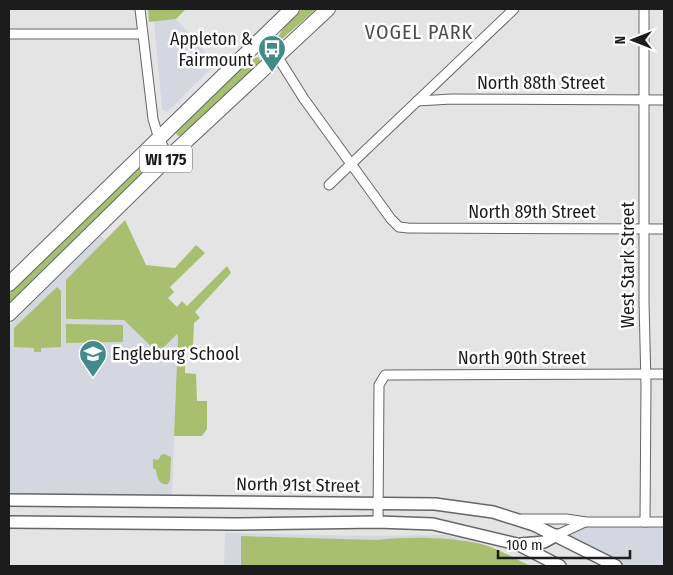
<svg xmlns="http://www.w3.org/2000/svg" width="673" height="575" font-family="'Fira Sans Condensed',sans-serif">
<style>
.built{fill:#d4d7df}
.green{fill:#a8bf6f}
.lines{fill:none;stroke-linecap:round;stroke-linejoin:round}
.street-casing{stroke:#656667;stroke-width:11}
.secondary-casing{stroke:#656667;stroke-width:14}
.primary-casing{stroke:#656667;stroke-width:16}
.street{stroke:#fff;stroke-width:9}
.secondary{stroke:#fff;stroke-width:11}
.primary{stroke:#fff;stroke-width:14}
.labels{text-anchor:middle;stroke-width:5;stroke-linejoin:round;paint-order:stroke}
.shield{fill:#fff;stroke:#606060;stroke-width:1}
.shield-label{font-size:16px;font-weight:bold;fill:#1c1c1c}
.poi-label{font-size:18px;fill:#1c1c1c;stroke:#fff;text-anchor:end}
.street-label{font-size:18px;fill:#1c1c1c;stroke:#fff}
.quarter-label{font-size:20px;letter-spacing:1px;fill:#4d4d4e;stroke:#fff}
</style>
<rect width="100%" height="100%" fill="#e4e4e5"/>
<!-- built -->
<g class="built">
<path d="M176 19 216 64 167 112 162 109 154 21Z"/>
<path d="M101 236 177 321 178 333 172 495 9 494V326Z"/>
<path d="M586 522H664V566H616L557 535Z"/>
<path d="M225 533 370 536 445 535 482 544 531 566H224Z"/>
</g>
<!-- green -->
<g class="green">
<path d="M148 9H186L176 19 149 22Z"/>
<path d="M302 9H316L281 40 278 37 286 24Z"/>
<path d="M258 57 261 61 193 128 185 135 178 136 175 132 244 65 250 60Z"/>
<path d="M150 157 154 161 151 167 9 307V294Z"/>
<path d="M125 220 146 265 175 268 196 245 205 253 170 287 174 292 168 298 177 307 182 301 187 306 227 266 231 273 195 312 200 318 194 323 193 348H185V373L196 374 197 401H207V429L202 436H174L178 337 177 334 158 353 124 320 66 319V280Z"/>
<path d="M57 287 61 291V347L41 348V352H34V348L14 347V328Z"/>
<path d="M66 324 123 325V342L66 343Z"/>
<path d="M164 454 171 457 170 480 168 484C159 486 157 477 156 470L153 468V459L158 460 161 455Z"/>
<path d="M241 536 377 540C408 536 451 537 481 544 498 548 515 559 531 566H241Z"/>
</g>
<g class="lines">
<defs>
<g id="street">
<path d="M140 9 153 119 159 139 169 157"/>
<path d="M644 9V301L646 385 645 522"/>
<path d="M9 34H142"/>
<path d="M261 38 277 56 304 99 391 219 399 227 408 228 664 229"/>
<path d="M417 101 452 99 664 100"/>
<path d="M329 185 514 9"/>
<path d="M522 519H566L586 522H664"/>
<path d="M378 522 379 385 385 375 664 374"/>
<path d="M557 535 585 522"/>
</g>
<g id="secondary">
<path d="M9 500 435 504 493 512 534 525 616 566"/>
<path d="M9 522 237 524 378 522 433 524 517 544 560 566"/>
<path d="M521 544 544 542 557 535"/>
</g>
<g id="primary">
<path d="M9 284 292 9"/>
<path d="M9 314 169 157 328 9"/>
</g>
</defs>
<!-- street casing -->
<use href="#street" class="street-casing"/>
<!-- secondary casing -->
<use href="#secondary" class="secondary-casing"/>
<!-- primary casing -->
<use href="#primary" class="primary-casing"/>
<!-- street -->
<use href="#street" class="street"/>
<!-- secondary -->
<use href="#secondary" class="secondary"/>
<!-- primary -->
<use href="#primary" class="primary"/>
</g>
<!-- icons -->
<defs>
<symbol id="bus-pin" viewBox="-11 -11 22 30"><path d="M0 17L-7.5 6A9.5 9.5 0 1 1 7.5 6Z" fill="#438b8a" stroke="#fff"/><path d="M-5-6H5V4H4V6H2V4H-2V6H-4V4H-5ZM-3.5-4V0h7V-4ZM-3.5 1.2v1.5H-2V1.2ZM2 1.2v1.5H3.5V1.2Z" fill="#fff"/></symbol>
<symbol id="school-pin" viewBox="-11 -11 22 30"><path d="M0 17L-7.5 6A9.5 9.5 0 1 1 7.5 6Z" fill="#438b8a" stroke="#fff"/><path d="M0-5L7-2L0 1L-7-2ZM-4 1L0 2.5L4 1V4Q0 6-4 4Z" fill="#fff"/></symbol>
</defs>
<g fill-rule="evenodd">
<use href="#bus-pin" x="256" y="33" width="32" height="43"/>
<use href="#school-pin" x="77" y="338" width="32" height="43"/>
</g>
<g class="labels">
<!-- shield labels -->
<rect class="shield" x="140" y="145.5" width="52" height="27" rx="4"/>
<g class="shield-label">
<text x="166" y="165">WI 175</text>
</g>
<!-- poi labels -->
<g class="poi-label">
<text x="253" y="45">Appleton &amp;<tspan x="253" dy="21">Fairmount</tspan></text>
<text x="112" y="360" text-anchor="start">Engleburg School</text>
</g>
<!-- street labels -->
<g class="street-label">
<text x="541" y="89">North 88th Street</text>
<text x="532" y="218">North 89th Street</text>
<text transform="translate(628 265) rotate(-90)" y="6">West Stark Street</text>
<text x="522" y="364">North 90th Street</text>
<text transform="translate(298 485) rotate(1)" y="6">North 91st Street</text>
</g>
<!-- quarter labels -->
<g class="quarter-label">
<text x="419" y="39">VOGEL PARK</text>
</g>
</g>
<!-- border -->
<rect width="673" height="575" fill="none" stroke="#1c1c1c" stroke-width="20"/>
<!-- north arrow -->
<g transform="translate(633 40) rotate(270)" stroke="#ffffff" stroke-width="4" paint-order="stroke">
<path d="M0-4L9 19L0 12L-9 19Z" fill="#1c1c1c"/>
<text y="-8" font-size="14" font-weight="bold" text-anchor="middle" fill="#1c1c1c">N</text>
</g>
<!-- scale -->
<path d="M498 550v8h132v-8" fill="none" stroke="#1c1c1c" stroke-width="2.5"/>
<text x="506" y="550" font-size="15" fill="#1c1c1c" stroke="#ffffff" stroke-width="4" paint-order="stroke">100 m</text>
</svg>
